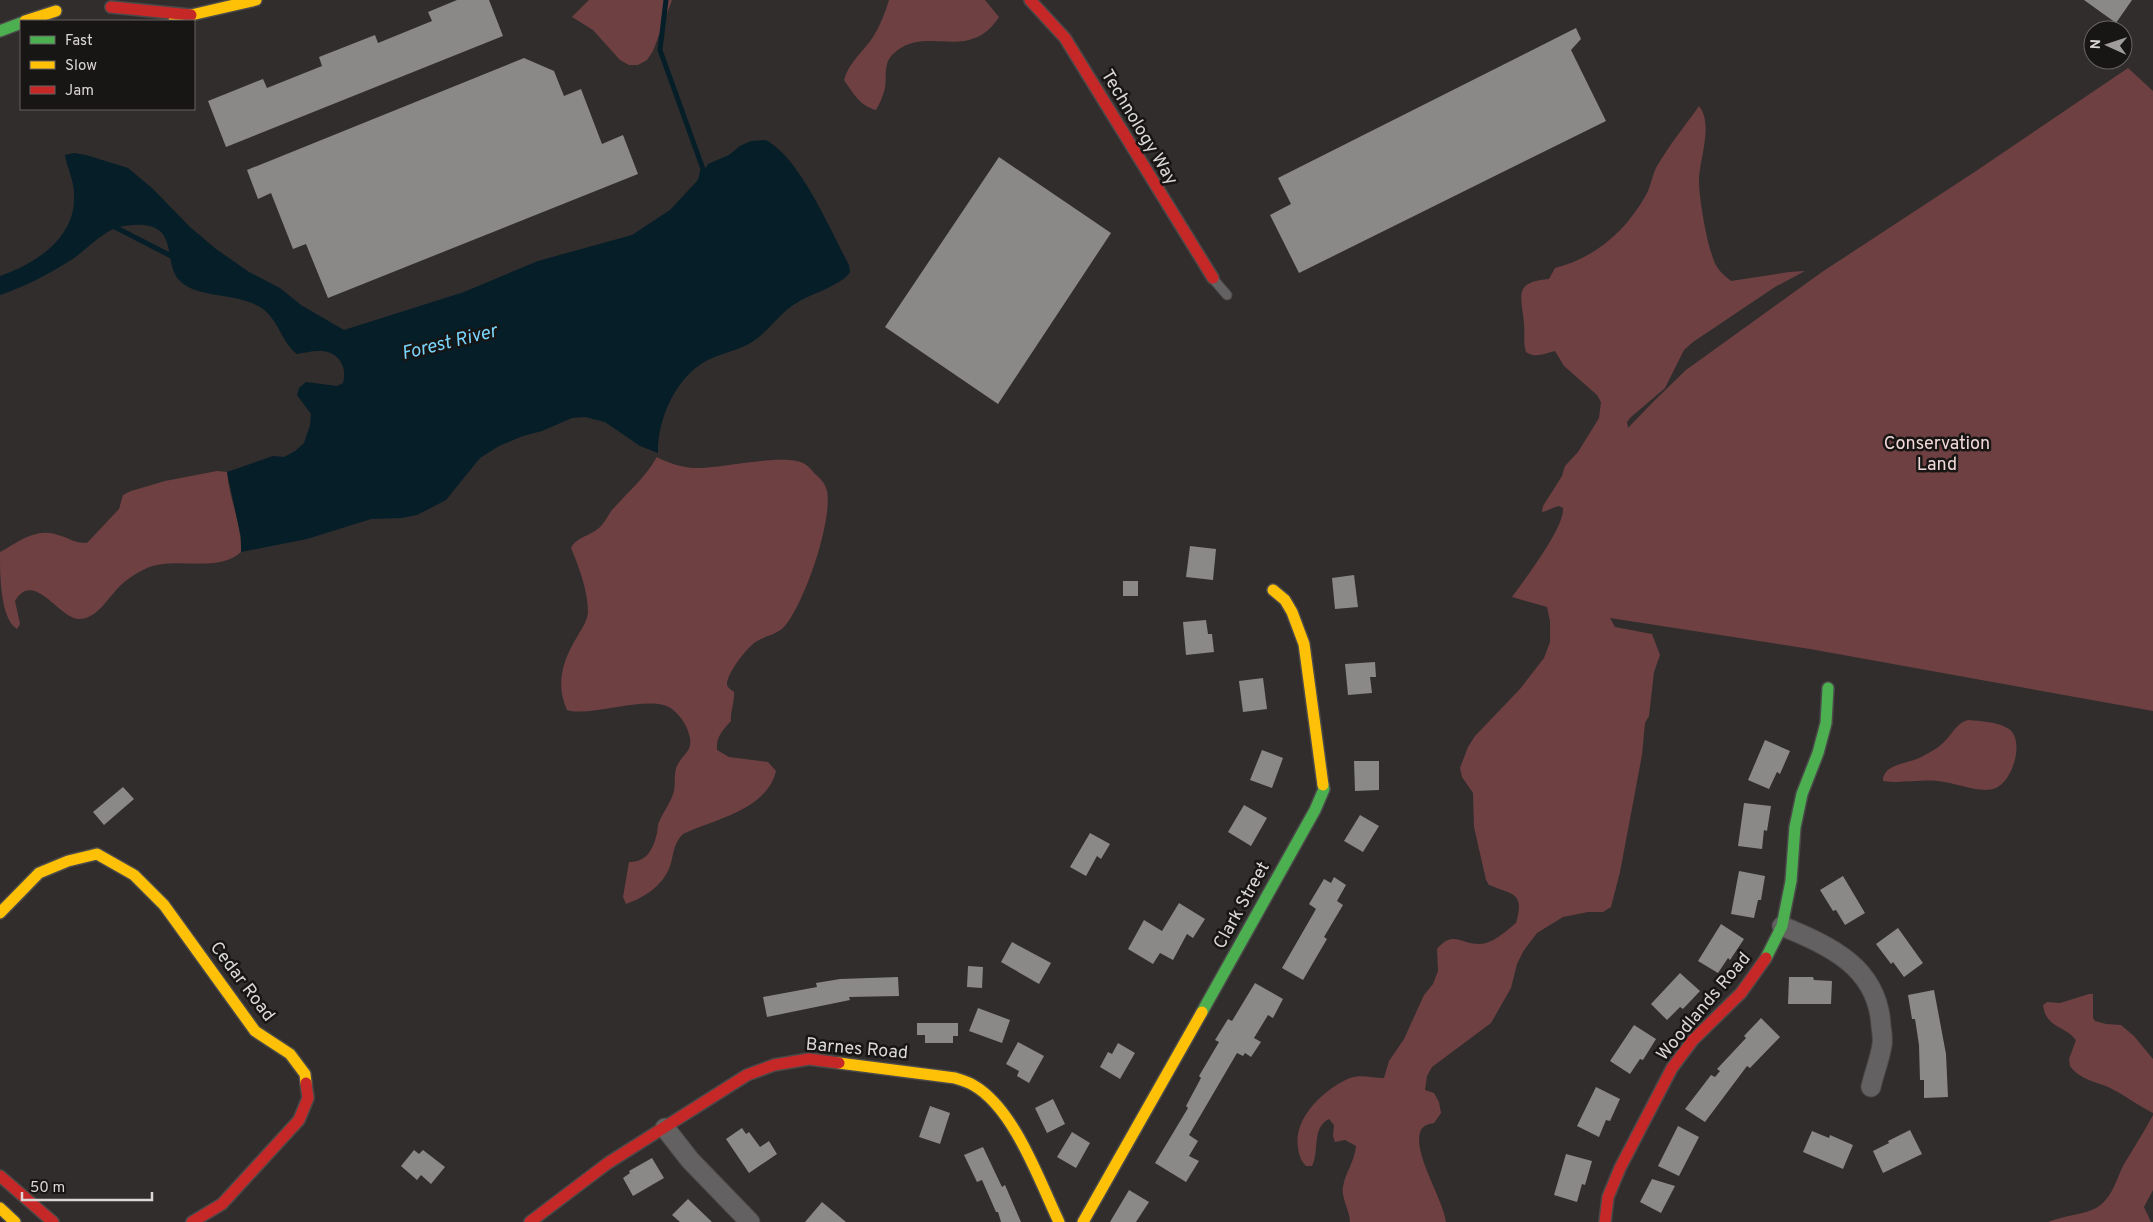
<svg xmlns="http://www.w3.org/2000/svg" width="2153" height="1222" font-family="Overpass,sans-serif">
<style>
.green{fill:#6e4042}
.water{fill:#051e28}
.lines{fill:none;stroke-linecap:round;stroke-linejoin:round}
.stream{stroke:#051e28;stroke-width:5}
.building{fill:#8b8888}
.lane-casing{stroke:#4b4949;stroke-width:11}
.street-casing{stroke:#4b4949;stroke-width:21}
.fast-casing{stroke:#4b4949;stroke-width:14}
.slow-casing{stroke:#4b4949;stroke-width:14}
.jam-casing{stroke:#4b4949;stroke-width:14}
.lane{stroke:#636161;stroke-width:9}
.street{stroke:#636161;stroke-width:19}
.fast{stroke:#4caf50;stroke-width:11}
.slow{stroke:#ffc107;stroke-width:11}
.jam{stroke:#c62828;stroke-width:11}
.labels{text-anchor:middle;stroke-width:5;stroke-linejoin:round;paint-order:stroke}
.street-label{font-size:18px;fill:#dbd7d7;stroke:#181515}
.park-label{font-size:18px;fill:#efd8d7;stroke:#181515}
.water-label{font-size:19px;font-style:italic;fill:#78d5fd;stroke:#181515}
</style>
<rect width="100%" height="100%" fill="#312d2d"/>
<!-- green -->
<g class="green">
<path d="M589 0H672L653 51 647 60 638 65H629L620 60 593 30 572 17Z"/>
<path d="M889 0H985L999 17C968 65 925 22 892 55 883 65 887 77 885 88 883 96 880 103 876 110 860 106 853 93 844 80 849 62 863 52 873 37 880 26 885 13 889 0Z"/>
<path d="M2128 68 2153 91V711L1810 649 1610 618 1615 627 1652 634 1660 655 1654 672 1649 716 1645 723 1642 755 1620 872 1611 907 1603 912H1588L1563 917 1537 933 1524 950 1517 964 1511 988 1491 1023 1432 1067 1427 1076 1425 1090 1434 1093 1439 1102 1441 1113 1434 1123C1429 1124 1424 1125 1421 1130 1411 1151 1443 1198 1446 1222H1350C1350 1211 1341 1198 1343 1187 1345 1173 1355 1161 1356 1146L1345 1140 1335 1142 1333 1136 1334 1125 1329 1119C1311 1128 1320 1151 1312 1166H1306C1301 1161 1299 1155 1298 1148 1293 1118 1324 1089 1350 1078 1361 1074 1373 1078 1384 1078L1389 1061 1404 1039 1424 995 1433 984 1438 971 1437 949C1453 930 1460 944 1479 944 1493 944 1506 931 1516 923 1525 892 1513 895 1489 885L1486 880 1474 827 1473 793 1462 777 1460 768 1468 747 1475 736 1520 689 1544 658 1550 642V621L1547 607 1512 597C1524 580 1565 527 1563 508L1559 506C1552 507 1549 511 1542 512L1543 506 1562 476 1565 466 1578 452 1599 418 1601 402 1597 395 1564 366 1555 351C1545 353 1536 359 1526 352 1523 343 1525 334 1524 324 1522 296 1512 282 1549 279L1555 268C1595 258 1626 231 1646 195 1651 186 1652 175 1657 166 1670 144 1685 126 1699 106 1714 125 1699 159 1699 181 1699 199 1708 253 1717 267 1721 273 1726 277 1731 281L1789 272 1805 271 1775 287 1693 342 1684 350 1665 388 1631 417 1627 422 1628 428 1655 400 1686 370 1822 272 1976 171Z"/>
<path d="M657 457C667 463 682 467 693 468 720 469 782 453 803 463 807 465 811 469 814 473 820 478 825 483 827 491 833 520 804 605 784 627 777 634 766 636 757 641 748 646 727 673 727 684 727 688 732 690 734 692 735 702 730 711 731 721 722 731 716 737 717 750L729 757 768 762 776 771C767 810 714 819 683 834 674 843 674 851 671 863 665 884 646 897 626 904L623 897 629 862C645 862 652 852 656 837 658 832 657 826 659 822 664 811 671 802 674 791 676 782 673 772 678 764 683 754 692 752 690 738 688 727 681 716 672 709 652 693 590 718 567 710 555 684 563 660 577 637 581 630 588 620 588 612 588 591 579 567 571 548 577 536 592 536 601 526 606 521 608 515 612 510 628 492 645 478 657 457Z"/>
<path d="M217 471 227 472C229 499 242 524 241 552 218 574 173 555 145 569 136 573 124 581 117 589 107 600 96 619 79 619 59 619 34 569 15 601L20 624 17 629C0 618 0 575 0 552 19 542 35 527 58 535 70 538 73 543 87 543L119 509 123 495 131 491 165 481Z"/>
<path d="M1968 720C1980 721 1999 722 2009 729 2025 741 2013 780 1996 788 1981 794 1960 784 1944 782 1924 778 1903 784 1883 781 1883 763 1910 764 1923 756 1930 752 1937 749 1943 743 1952 735 1956 723 1968 720Z"/>
<path d="M2089 994H2093V1018L2095 1021 2106 1024 2121 1025 2134 1036 2153 1059V1113C2137 1105 2126 1096 2112 1089 2097 1081 2081 1081 2070 1066L2069 1059 2076 1040C2064 1025 2046 1028 2043 1005L2047 1002 2060 1003Z"/>
<path d="M2153 1115V1190L2144 1207 2151 1222H2048C2062 1216 2086 1214 2096 1208 2112 1199 2116 1180 2123 1166 2133 1149 2144 1132 2153 1115Z"/>
</g>
<!-- water -->
<path class="water" d="M765 140C798 154 832 233 849 265L850 272C842 285 811 294 798 302 781 312 770 329 755 340 741 350 721 353 706 361 676 377 657 420 658 453L640 446 605 422 585 417 572 418 542 431 523 436 499 446 480 458 446 500 417 515 402 518 371 519 307 539 241 552V537L227 472 273 456 284 457 295 451 304 443 310 425 311 414 297 395 299 388 306 382 337 386 343 383C348 365 337 350 318 351 311 351 304 353 297 354 281 342 279 319 260 307 237 293 198 298 181 282 167 270 173 247 162 233 153 222 131 224 118 227 100 233 85 252 68 262 47 275 24 287 0 295V276C37 263 77 237 74 193 74 180 67 168 65 155L74 153 86 155 128 168 152 188 190 227 216 249 249 272 280 288 301 305 344 330 464 292 538 261 632 235 670 210 697 181 708 164 729 155 740 146 751 141Z"/>
<g class="lines">
<!-- stream -->
<g class="stream">
<path d="M666 0 660 50 703 169 701 179"/>
<path d="M111 225 175 258"/>
</g>
</g>
<!-- building -->
<g class="building">
<path d="M457 0H489L503 36 226 147 208 101 263 79 267 88 322 66 319 57 375 35 378 43 432 21 428 12Z"/>
<path d="M2084 0H2132L2116 23Z"/>
<path d="M1576 28 1581 39 1571 50 1606 121 1299 273 1270 215 1291 204 1278 178Z"/>
<path d="M524 58 554 71 564 96 581 89 602 144 623 135 638 174 328 298 306 244 293 249 271 193 258 199 247 170Z"/>
<path d="M999 157 1111 233 998 404 885 327Z"/>
<path d="M1190 546 1216 549 1213 580 1186 577Z"/>
<path d="M1354 575 1358 607 1335 609 1332 578Z"/>
<rect x="1123" y="581" width="15" height="15"/>
<path d="M1206 620 1208 634H1212L1214 652 1186 655 1183 622Z"/>
<path d="M1375 662 1376 677H1370L1372 693 1348 695 1345 664Z"/>
<path d="M1263 678 1267 709 1243 712 1239 681Z"/>
<path d="M1765 740 1790 751 1780 774 1777 772 1769 789 1748 780Z"/>
<path d="M1262 750 1283 758 1272 788 1250 780Z"/>
<path d="M1354 761H1379V790L1355 791Z"/>
<path d="M123 787 134 799 104 825 93 812Z"/>
<path d="M1744 803 1771 806 1767 831 1764 830 1762 849 1738 846Z"/>
<path d="M1244 805 1267 818 1251 846 1228 832Z"/>
<path d="M1360 815 1379 826 1363 852 1344 841Z"/>
<path d="M1090 833 1110 844 1101 859 1097 856 1086 876 1070 867Z"/>
<path d="M1739 871 1765 876 1761 900H1758L1754 918 1731 914Z"/>
<path d="M1843 876 1865 913 1845 925 1836 910 1833 911 1820 890Z"/>
<path d="M1334 877 1346 885 1337 901 1343 905 1324 937 1327 939 1303 980 1282 968 1316 909 1309 904 1324 879 1331 883Z"/>
<path d="M1179 903 1205 919 1193 938 1187 934 1173 960 1160 953 1153 964 1128 949 1144 920 1162 931Z"/>
<path d="M1721 924 1744 939 1730 960 1728 958 1718 973 1698 961Z"/>
<path d="M1898 928 1923 963 1904 977 1893 962 1891 964 1876 944Z"/>
<path d="M1012 942 1051 963 1039 984 1001 962Z"/>
<path d="M968 966 983 967 982 988 967 987Z"/>
<path d="M1680 973 1700 991 1683 1009 1680 1007 1667 1020 1651 1004Z"/>
<path d="M898 977 899 996 849 997 850 1000 767 1017 763 997 817 987 816 983 840 979Z"/>
<path d="M1789 977H1813L1814 980 1832 981 1831 1004H1788Z"/>
<path d="M1255 983 1283 999 1273 1018 1268 1015 1254 1038 1261 1042 1251 1057 1245 1053 1243 1056 1237 1053 1189 1135 1198 1141 1189 1156 1199 1161 1186 1182 1155 1163 1188 1108 1186 1106 1201 1078 1199 1076 1219 1042 1215 1040 1228 1019 1232 1021Z"/>
<path d="M1934 990 1946 1054 1948 1097 1924 1098V1080H1920L1919 1045 1915 1019H1912L1908 995Z"/>
<path d="M978 1008 1010 1020 1002 1043 969 1031Z"/>
<path d="M1761 1018 1780 1037 1750 1068 1747 1066 1705 1122 1685 1109 1711 1075 1715 1077 1720 1071 1717 1069 1746 1038 1744 1036Z"/>
<path d="M917 1023H958V1036H953V1043H925V1035H917Z"/>
<path d="M1634 1025 1656 1039 1643 1060 1640 1059 1630 1074 1610 1061Z"/>
<path d="M1018 1042 1044 1056 1029 1083 1017 1076 1019 1071 1006 1064Z"/>
<path d="M1118 1043 1135 1053 1120 1079 1100 1067 1108 1052 1112 1054Z"/>
<path d="M1596 1087 1620 1099 1610 1121 1606 1120 1599 1137 1577 1126Z"/>
<path d="M1053 1099 1065 1124 1047 1133 1035 1108Z"/>
<path d="M930 1106 950 1113 940 1144 919 1137Z"/>
<path d="M1678 1126 1699 1137 1679 1176 1658 1166Z"/>
<path d="M742 1128 746 1134 749 1132 760 1147 769 1141 777 1154 749 1173 726 1139Z"/>
<path d="M1910 1130 1922 1154 1883 1173 1873 1151 1889 1143 1888 1141Z"/>
<path d="M1812 1131 1829 1138 1830 1135 1853 1145 1843 1169 1803 1152Z"/>
<path d="M1072 1132 1090 1143 1076 1168 1057 1157Z"/>
<path d="M983 1147 1002 1187 1005 1185 1021 1222H1001L998 1212H996L982 1180 977 1182 964 1155Z"/>
<path d="M414 1150 419 1154 423 1150 445 1167 431 1184 421 1175 417 1180 401 1166Z"/>
<path d="M1566 1154 1592 1161 1585 1185 1582 1184 1577 1202 1554 1195Z"/>
<path d="M652 1158 664 1178 633 1196 623 1178 630 1173 629 1171Z"/>
<path d="M1652 1179 1675 1186 1661 1213 1640 1202Z"/>
<path d="M1129 1190 1149 1202 1136 1222H1110Z"/>
<path d="M688 1199 712 1222H680L672 1215Z"/>
<path d="M822 1202 846 1222H805Z"/>
</g>
<g class="lines">
<defs>
<path id="lane" d="M1214 280 1227 295"/>
<g id="street">
<path d="M1782 926C1830 946 1878 967 1881 1026 1882 1032 1883 1039 1882 1045 1880 1059 1874 1073 1871 1087"/>
<path d="M665 1128 690 1160 750 1222"/>
</g>
<g id="fast">
<path d="M0 31 21 23"/>
<path d="M1766 958 1782 926 1791 881 1795 827 1802 794 1818 753 1826 723 1828 688"/>
<path d="M1202 1012 1315 810 1324 789 1323 785"/>
</g>
<g id="slow">
<path d="M25 21 56 11"/>
<path d="M174 21 191 15 256 0"/>
<path d="M1273 590 1285 600 1292 612 1304 644 1323 785"/>
<path d="M0 913 39 873 68 861 97 854 134 875 164 905 255 1031 290 1054 305 1074 306 1083"/>
<path d="M839 1063 955 1078C961 1080 968 1082 973 1085 1014 1108 1039 1180 1059 1222"/>
<path d="M0 1208 15 1222"/>
<path d="M1083 1222 1202 1012"/>
</g>
<g id="jam">
<path d="M1030 0 1065 38 1213 278"/>
<path d="M111 7 191 15"/>
<path d="M0 1176 53 1222"/>
<path d="M192 1222 222 1204 299 1120 308 1098 306 1083"/>
<path d="M530 1222 608 1163 747 1075 774 1065 809 1059 839 1063"/>
<path d="M1605 1222 1608 1197 1620 1168 1672 1068 1693 1040 1741 993 1766 958"/>
</g>
</defs>
<!-- lane casing -->
<use href="#lane" class="lane-casing"/>
<!-- street casing -->
<use href="#street" class="street-casing"/>
<!-- fast casing -->
<use href="#fast" class="fast-casing"/>
<!-- slow casing -->
<use href="#slow" class="slow-casing"/>
<!-- jam casing -->
<use href="#jam" class="jam-casing"/>
<!-- lane -->
<use href="#lane" class="lane"/>
<!-- street -->
<use href="#street" class="street"/>
<!-- fast -->
<use href="#fast" class="fast"/>
<!-- slow -->
<use href="#slow" class="slow"/>
<!-- jam -->
<use href="#jam" class="jam"/>
</g>
<g class="labels">
<!-- street labels -->
<g class="street-label">
<text transform="translate(1140 127) rotate(59)" y="6">Technology Way</text>
<text transform="translate(1241 905) rotate(-61)" y="6">Clark Street</text>
<text transform="translate(243 981) rotate(53)" y="6">Cedar Road</text>
<text transform="translate(1703 1006) rotate(-50)" y="6">Woodlands Road</text>
<text transform="translate(857 1048) rotate(5)" y="6">Barnes Road</text>
</g>
<!-- park labels -->
<g class="park-label">
<text x="1937" y="449">Conservation<tspan x="1937" dy="21">Land</tspan></text>
</g>
<!-- water labels -->
<g class="water-label">
<text transform="translate(449 341) rotate(-14)" y="7">Forest River</text>
</g>
</g>
<!-- legend -->
<rect x="20" y="20" width="175" height="90" fill="#181515" stroke="#666363"/>
<rect x="30" y="36" width="25" height="8" fill="#4caf50" stroke="#666363"/>
<text x="65" y="45" font-size="15" fill="#dbd7d7">Fast</text>
<rect x="30" y="61" width="25" height="8" fill="#ffc107" stroke="#666363"/>
<text x="65" y="70" font-size="15" fill="#dbd7d7">Slow</text>
<rect x="30" y="86" width="25" height="8" fill="#c62828" stroke="#666363"/>
<text x="65" y="95" font-size="15" fill="#dbd7d7">Jam</text>
<!-- north arrow -->
<g transform="translate(2108 45) rotate(273)"><circle r="24" fill="#181515" stroke="#666363"/>
<path d="M0-4L9 19L0 12L-9 19Z" fill="#a09c9c"/>
<text y="-8" font-size="14" font-weight="bold" text-anchor="middle" fill="#dbd7d7">N</text>
</g>
<!-- scale -->
<path d="M22 1192v8h130v-8" fill="none" stroke="#dbd7d7" stroke-width="2.5"/>
<text x="30" y="1192" font-size="15" fill="#dbd7d7" stroke="#181515" stroke-width="4" paint-order="stroke">50 m</text>
</svg>
